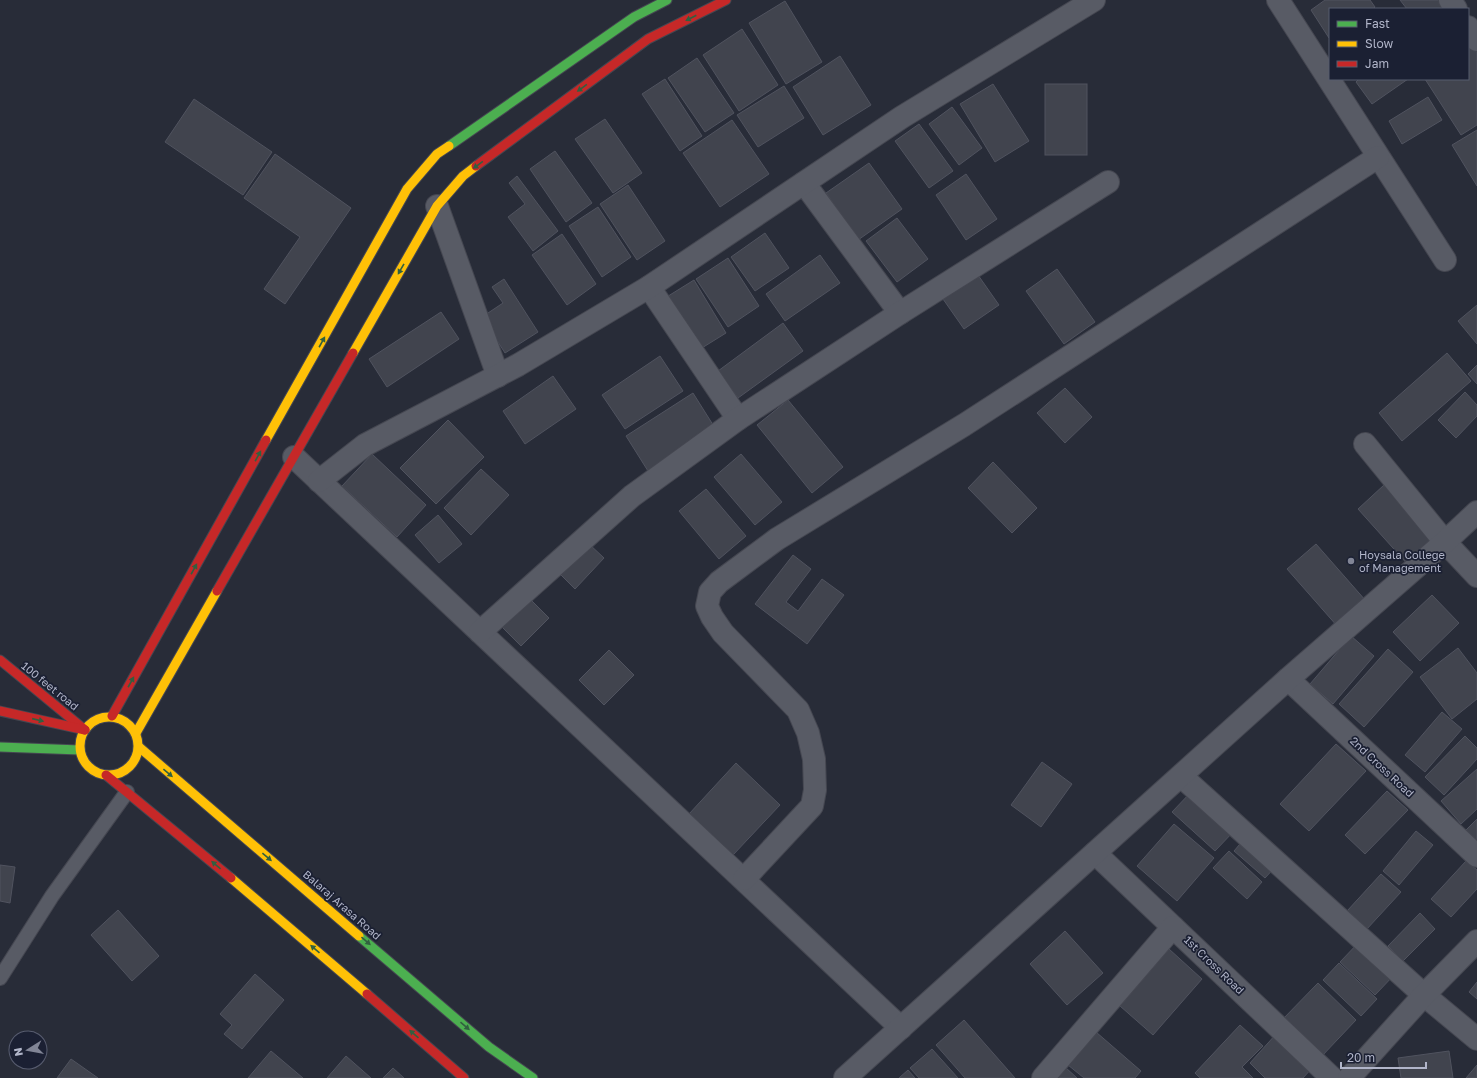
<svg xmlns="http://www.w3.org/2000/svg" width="1477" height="1078" font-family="'Golos Text',sans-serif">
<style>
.building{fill:#41444e;stroke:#50535f}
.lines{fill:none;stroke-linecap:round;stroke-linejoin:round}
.lane-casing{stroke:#454751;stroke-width:16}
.street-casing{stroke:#454751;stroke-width:24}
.fast-casing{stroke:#454751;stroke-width:11}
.slow-casing{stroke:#454751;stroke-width:11}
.jam-casing{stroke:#454751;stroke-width:11}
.lane{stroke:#585b65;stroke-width:14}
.street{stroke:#585b65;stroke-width:22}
.fast{stroke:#4caf50;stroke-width:9}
.slow{stroke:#ffc107;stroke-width:9}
.jam{stroke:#c62828;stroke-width:9}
.oneway{fill:#316040}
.poi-dot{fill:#818596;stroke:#1b2033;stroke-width:1.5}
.labels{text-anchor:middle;stroke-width:3.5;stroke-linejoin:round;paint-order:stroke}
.poi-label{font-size:11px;fill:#b1b5c9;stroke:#1b2033;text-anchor:start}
.street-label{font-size:11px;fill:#b1b5c9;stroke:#1b2033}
</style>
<rect width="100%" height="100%" fill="#282c38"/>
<!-- building -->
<g class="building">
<path d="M1325 0H1370L1375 7 1373 9H1330V37L1329 38 1311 10Z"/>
<path d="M1400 0H1446L1452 9H1407Z"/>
<path d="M785 1 822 62 786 84 749 23Z"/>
<path d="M742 29 778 85 739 111 703 55Z"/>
<path d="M1468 40 1477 50V125L1461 135 1425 79H1468Z"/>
<path d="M840 56 871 105 823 135 793 87Z"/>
<path d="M697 58 734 113 705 132 668 78Z"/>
<path d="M665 79 702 136 680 151 642 94Z"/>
<path d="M1359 79H1408L1372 104 1356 82Z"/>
<path d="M993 84 1029 141 995 162 960 104Z"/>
<rect x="1045" y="84" width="42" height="71"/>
<path d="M784 86 804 118 758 147 737 115Z"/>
<path d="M1428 97 1442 120 1402 144 1389 121Z"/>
<path d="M194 99 272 152 243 195 165 142Z"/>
<path d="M952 107 982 148 959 165 929 124Z"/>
<path d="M605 119 642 173 613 193 575 139Z"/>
<path d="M732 120 769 174 720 207 683 153Z"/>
<path d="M919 124 953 171 929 188 895 141Z"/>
<path d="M1477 130V186L1452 145Z"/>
<path d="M555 151 592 203 566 222 530 169Z"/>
<path d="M275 154 351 208 285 304 264 289 300 237 244 198Z"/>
<path d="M869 163 902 209 858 240 826 193Z"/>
<path d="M966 174 997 219 966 240 936 195Z"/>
<path d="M517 176 558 231 533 251 508 217 525 204 509 183Z"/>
<path d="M628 185 665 241 637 260 600 204Z"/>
<path d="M598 207 631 257 602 277 569 226Z"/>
<path d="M897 218 928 259 897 282 866 241Z"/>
<path d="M765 233 789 268 755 291 731 257Z"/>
<path d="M562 234 596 284 567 305 532 255Z"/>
<path d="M820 255 840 283 785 321 766 294Z"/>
<path d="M728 258 759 306 728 327 696 279Z"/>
<path d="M1057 269 1095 322 1064 344 1026 291Z"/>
<path d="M978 275 999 305 964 329 943 299Z"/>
<path d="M504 279 538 332 505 353 482 317 503 303 492 287Z"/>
<path d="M694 280 726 333 697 351 665 298Z"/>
<path d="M1477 305V344L1458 321Z"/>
<path d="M441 312 459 339 387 387 369 359Z"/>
<path d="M783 323 803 351 738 398 718 371Z"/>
<path d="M1447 353 1471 381 1402 441 1379 413Z"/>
<path d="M660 356 683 391 625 429 602 395Z"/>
<path d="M1477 365V384L1468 374Z"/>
<path d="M553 376 576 409 525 444 503 411Z"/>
<path d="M1065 388 1092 417 1065 443 1037 413Z"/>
<path d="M1465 392 1477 405V416L1456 438 1438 420Z"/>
<path d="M693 393 715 428 648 471 626 436Z"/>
<path d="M788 400 843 467 812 493 757 425Z"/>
<path d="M448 420 484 457 436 504 400 468Z"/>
<path d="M372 454 426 505 397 537 342 486Z"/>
<path d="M741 454 782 502 755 525 714 477Z"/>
<path d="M993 462 1037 508 1012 533 968 488Z"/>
<path d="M481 469 509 495 471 535 444 508Z"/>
<path d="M1384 485 1437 543 1410 567 1358 509Z"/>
<path d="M706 489 746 536 719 559 679 511Z"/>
<path d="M438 515 462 544 439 563 415 535Z"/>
<path d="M588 543 604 558 575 589 559 573Z"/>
<path d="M1316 544 1366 601 1338 627 1287 569Z"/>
<path d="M793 555 811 569 786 602 798 611 822 579 844 595 807 644 755 604Z"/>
<path d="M1432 595 1459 623 1420 661 1393 632Z"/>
<path d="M529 598 549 618 521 646 501 626Z"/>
<path d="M1351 636 1374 656 1333 704 1310 684Z"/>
<path d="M1458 648 1477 673V699L1452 719 1420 677Z"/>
<path d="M1388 649 1413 672 1364 727 1339 704Z"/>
<path d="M609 650 634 675 604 705 579 680Z"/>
<path d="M1442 712 1462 729 1425 772 1405 755Z"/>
<path d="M1465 736 1477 748V759L1444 795 1425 777Z"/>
<path d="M1336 744 1366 771 1309 831 1280 804Z"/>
<path d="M1042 762 1072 784 1041 827 1011 805Z"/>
<path d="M736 763 780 805 733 855 689 814Z"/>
<path d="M1477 769V809L1461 824 1441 801Z"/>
<path d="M1192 791 1235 830 1215 851 1172 812Z"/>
<path d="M1387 791 1408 810 1365 854 1345 835Z"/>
<path d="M1477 819V841L1466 830Z"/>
<path d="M1174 824 1214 858 1177 901 1137 866Z"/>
<path d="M1416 831 1433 845 1399 885 1383 871Z"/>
<path d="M1245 838 1277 865 1265 878 1234 851Z"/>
<path d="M1229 851 1262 882 1247 899 1213 868Z"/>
<path d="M1466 861 1477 870V889L1451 917 1431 899Z"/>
<path d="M0 865 15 867 10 903 0 901Z"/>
<path d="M1381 874 1401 892 1366 930 1347 911Z"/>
<path d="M118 910 159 956 132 981 91 935Z"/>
<path d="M1420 913 1435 929 1403 961 1388 946Z"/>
<path d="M1065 931 1103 973 1067 1005 1030 964Z"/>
<path d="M1361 940 1396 973 1375 995 1340 962Z"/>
<path d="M1169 949 1202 979 1153 1035 1120 1006Z"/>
<path d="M1339 963 1377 999 1361 1016 1323 980Z"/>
<path d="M255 974 284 1000 242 1049 224 1034 232 1025 220 1014Z"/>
<path d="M1477 982V999L1469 992Z"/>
<path d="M1318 983 1356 1020 1321 1057 1282 1020Z"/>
<path d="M964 1020 1015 1078H965L936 1045Z"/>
<path d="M1240 1025 1263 1046 1242 1067 1253 1078H1200L1195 1073Z"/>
<path d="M1096 1032 1141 1071 1135 1078H1084L1068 1065Z"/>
<path d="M1277 1033 1313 1067 1303 1078H1265L1250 1063Z"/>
<path d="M932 1049 958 1078H919L910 1068Z"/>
<path d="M271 1051 303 1078H248Z"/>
<path d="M1449 1051 1453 1078H1401L1398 1058Z"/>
<path d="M346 1056 371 1078H327Z"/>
<path d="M71 1059 98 1078H57Z"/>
<path d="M1477 1065V1078H1466Z"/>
<path d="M1065 1067 1077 1078H1056Z"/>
<path d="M393 1068 404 1078H383Z"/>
<path d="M908 1070 915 1078H899Z"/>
</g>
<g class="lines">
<defs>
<path id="lane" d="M0 978 52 896 127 792"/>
<g id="street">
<path d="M1278 0 1445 260"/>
<path d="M1450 0 1456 9"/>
<path d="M1468 27 1477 40"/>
<path d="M804 183 900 313"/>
<path d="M437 206 498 376"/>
<path d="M649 287 738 419"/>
<path d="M1365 444 1445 542 1477 576"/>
<path d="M294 457 901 1028"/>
<path d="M319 481 365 445 518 365 649 287 902 117 1094 0"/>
<path d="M480 632 632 496 738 419 900 313 1108 182"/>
<path d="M1288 679 1477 856"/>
<path d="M1181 776 1424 995 1477 1039"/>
<path d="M1095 853 1332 1078"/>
<path d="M744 879 812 806 815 790 814 759 808 733 798 710 723 633 712 617 707 606 710 592 719 582 777 539 964 425 1378 157"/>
<path d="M845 1078 1288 679 1445 542 1477 512"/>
<path d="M1043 1078 1173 927"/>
<path d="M1349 1078 1424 995 1477 941"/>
</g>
<g id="fast">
<path d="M449 146 634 17 667 0"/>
<path d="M0 747 80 750"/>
<path d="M359 936 489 1047 533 1078"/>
</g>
<g id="slow">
<path d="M353 353 437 206 463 176 476 166"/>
<path d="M266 440 407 189 437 154 449 146"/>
<circle cx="109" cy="746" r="29"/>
<path d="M136 733 217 591"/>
<path d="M139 747 359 936"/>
<path d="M231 878 367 994"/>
</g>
<g id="jam">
<path d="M476 166 648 39 726 0"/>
<path d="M217 591 353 353"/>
<path d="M0 660 85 730"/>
<path d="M0 711 85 730"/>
<path d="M112 716 266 440"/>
<path d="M106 775 231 878"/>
<path d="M367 994 464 1078"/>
</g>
</defs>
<!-- lane casing -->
<use href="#lane" class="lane-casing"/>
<!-- street casing -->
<use href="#street" class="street-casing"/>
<!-- fast casing -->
<use href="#fast" class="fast-casing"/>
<!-- slow casing -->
<use href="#slow" class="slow-casing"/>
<!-- jam casing -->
<use href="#jam" class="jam-casing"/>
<!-- lane -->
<use href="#lane" class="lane"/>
<!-- street -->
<use href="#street" class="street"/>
<!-- fast -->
<use href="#fast" class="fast"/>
<!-- slow -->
<use href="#slow" class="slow"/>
<!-- jam -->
<use href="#jam" class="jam"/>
</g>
<!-- one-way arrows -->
<defs><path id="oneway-solid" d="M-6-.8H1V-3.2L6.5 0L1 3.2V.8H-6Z"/></defs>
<g class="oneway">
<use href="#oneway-solid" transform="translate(691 18) rotate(153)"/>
<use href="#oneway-solid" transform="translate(582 88) rotate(144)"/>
<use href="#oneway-solid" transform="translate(478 165) rotate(144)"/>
<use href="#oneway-solid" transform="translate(401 269) rotate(120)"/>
<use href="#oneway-solid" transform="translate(322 342) rotate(-61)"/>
<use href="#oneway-solid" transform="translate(258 456) rotate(-61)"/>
<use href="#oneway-solid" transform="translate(194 569) rotate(-61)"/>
<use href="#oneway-solid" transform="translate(131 682) rotate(-61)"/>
<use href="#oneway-solid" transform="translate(38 720) rotate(13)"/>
<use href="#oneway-solid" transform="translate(168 773) rotate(40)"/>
<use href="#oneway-solid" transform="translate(267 857) rotate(40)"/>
<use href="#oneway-solid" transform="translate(216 865) rotate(-140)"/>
<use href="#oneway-solid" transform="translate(366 941) rotate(41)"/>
<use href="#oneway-solid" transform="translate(315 949) rotate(-139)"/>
<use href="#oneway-solid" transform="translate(465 1026) rotate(41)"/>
<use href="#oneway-solid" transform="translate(414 1034) rotate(-139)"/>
</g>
<!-- markers -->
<circle class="poi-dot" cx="1351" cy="561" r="4"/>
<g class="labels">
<!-- poi labels -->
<g class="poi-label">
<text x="1359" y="559">Hoysala College<tspan x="1359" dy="13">of Management</tspan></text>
</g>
<!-- street labels -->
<g class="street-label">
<text transform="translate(50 686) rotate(39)" y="4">100 feet road</text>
<text transform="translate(1382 767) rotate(43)" y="4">2nd Cross Road</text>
<text transform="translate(342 905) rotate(41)" y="4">Balaraj Arasa Road</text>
<text transform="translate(1214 965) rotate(44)" y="4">1st Cross Road</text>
</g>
</g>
<!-- legend -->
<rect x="1329" y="8" width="140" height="72" fill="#1b2033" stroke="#575c6f"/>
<rect x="1337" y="21" width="20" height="6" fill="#4caf50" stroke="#575c6f"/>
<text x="1365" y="28" font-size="12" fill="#b1b5c9">Fast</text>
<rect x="1337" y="41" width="20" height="6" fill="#ffc107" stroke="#575c6f"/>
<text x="1365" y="48" font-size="12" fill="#b1b5c9">Slow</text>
<rect x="1337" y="61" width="20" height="6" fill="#c62828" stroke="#575c6f"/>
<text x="1365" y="68" font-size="12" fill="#b1b5c9">Jam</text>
<!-- north arrow -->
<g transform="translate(28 1050) rotate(259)"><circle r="19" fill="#1b2033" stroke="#575c6f"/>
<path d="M0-3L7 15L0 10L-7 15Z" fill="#818596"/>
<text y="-6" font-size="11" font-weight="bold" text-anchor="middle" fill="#b1b5c9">N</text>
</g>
<!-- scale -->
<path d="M1341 1062v6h85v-6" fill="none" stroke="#b1b5c9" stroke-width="2"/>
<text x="1347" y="1062" font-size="12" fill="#b1b5c9" stroke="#1b2033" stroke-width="3" paint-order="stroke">20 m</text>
</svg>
